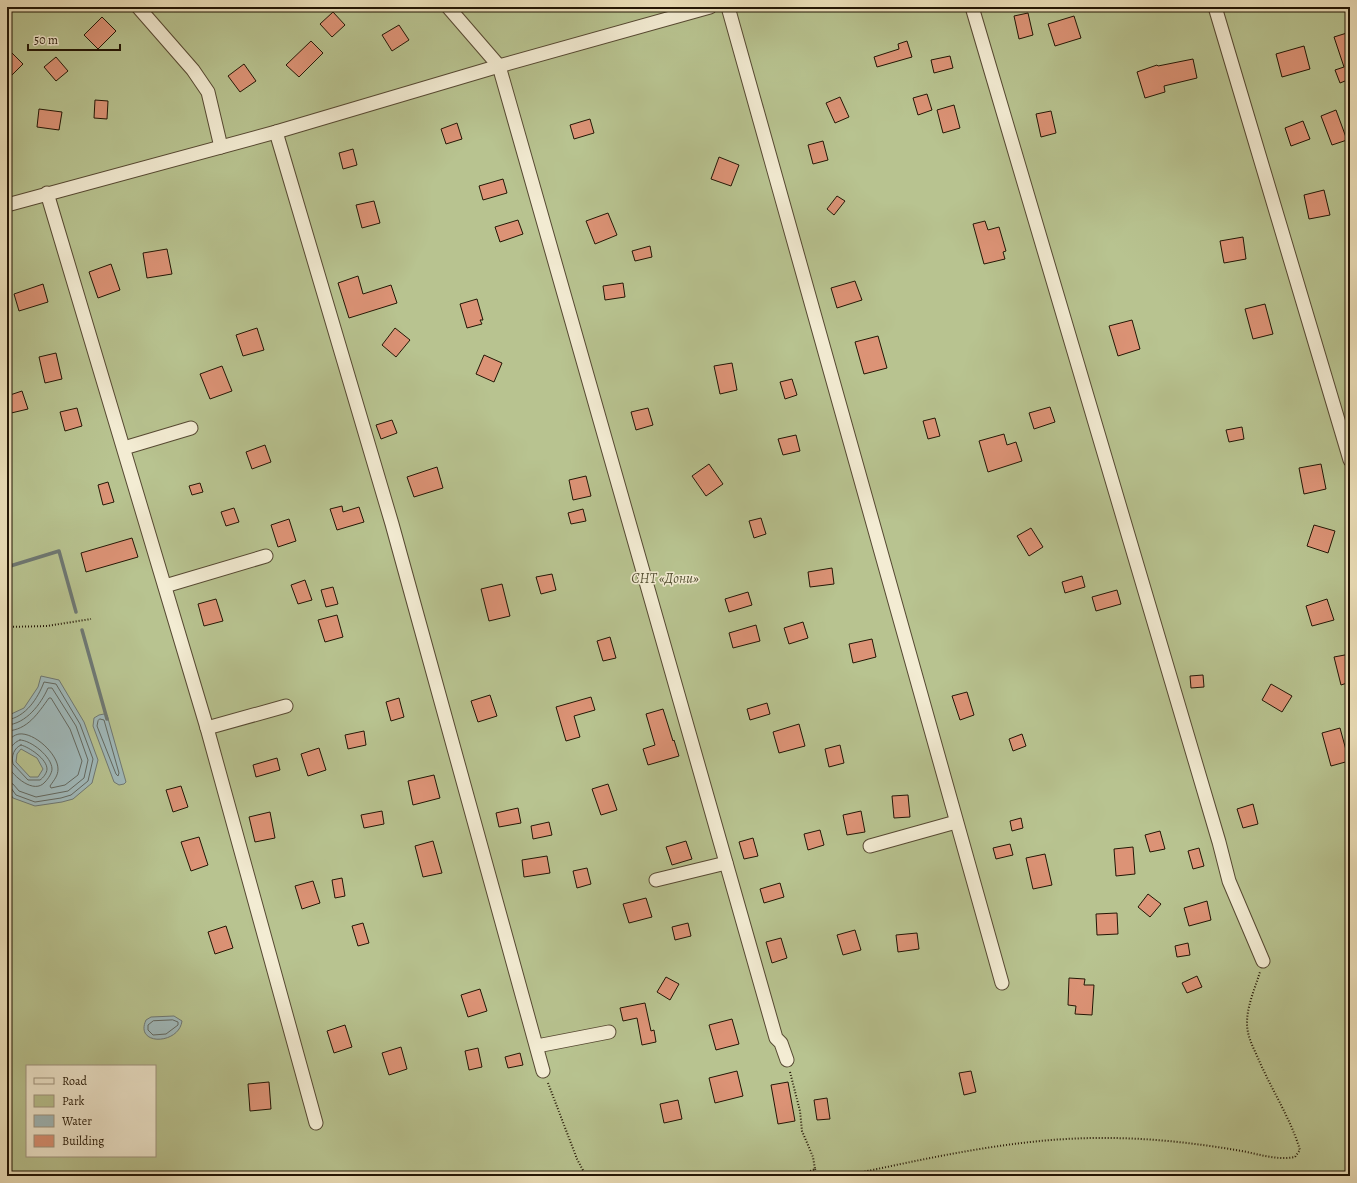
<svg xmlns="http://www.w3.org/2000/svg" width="1357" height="1183" font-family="Alegreya,serif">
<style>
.green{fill:#b8c390;stroke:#6e6c4a;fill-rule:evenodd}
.water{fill:#a0babc;stroke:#6e7873;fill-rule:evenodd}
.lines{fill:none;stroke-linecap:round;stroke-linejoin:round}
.shore{stroke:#626860;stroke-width:1}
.stream{stroke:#6e7873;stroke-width:3.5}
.building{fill:#dc9376;stroke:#231605}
.minor-casing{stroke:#564932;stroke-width:15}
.path{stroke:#231605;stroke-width:2;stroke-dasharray:1 2;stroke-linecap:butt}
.minor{stroke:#f3ecd3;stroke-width:13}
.labels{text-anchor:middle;stroke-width:3;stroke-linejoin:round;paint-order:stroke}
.park-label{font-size:14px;font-style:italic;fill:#575336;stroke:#f3ecd3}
</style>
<rect width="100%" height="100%" fill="#ede1bb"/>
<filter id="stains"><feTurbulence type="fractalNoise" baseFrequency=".005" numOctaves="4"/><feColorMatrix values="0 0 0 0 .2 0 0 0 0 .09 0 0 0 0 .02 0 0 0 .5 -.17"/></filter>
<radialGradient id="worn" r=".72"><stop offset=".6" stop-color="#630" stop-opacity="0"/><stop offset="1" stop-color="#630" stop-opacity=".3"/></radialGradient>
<!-- green -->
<path class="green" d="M7 7H1350V1176H7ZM27 1066H155V1156H27Z"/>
<!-- water -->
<g class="water">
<path d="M41 676 59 680 84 722 98 760 92 783 73 799 62 802 35 806 13 798 7 789V716L24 708 38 687ZM21 749 37 758 43 769 38 777H30L16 762 17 754Z"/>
<path d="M104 714 107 715 126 782 124 784 119 785 114 782 93 726 94 718 99 715Z"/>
<path d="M174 1016 182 1021C179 1045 134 1046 146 1020L151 1017Z"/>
</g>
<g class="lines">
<!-- shore -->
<g class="shore">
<path d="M100 719 104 720 119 773 118 776 116 774 97 726 98 721Z"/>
<path d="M7 720C26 717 38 698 44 682L56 684 80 724 93 759 88 781 71 795 61 798 35 802 16 795 11 788 7 787"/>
<path d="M7 725C26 724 41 704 48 688H52L76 726 88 760 84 778 68 791 36 797 19 791 13 784 7 782"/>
<path d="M7 731C28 730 38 713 49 698H51L70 729 82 761 78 775 65 785 51 788 50 786C54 780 58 776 58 769 58 754 34 732 19 734 14 735 10 738 7 743"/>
<path d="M20 740C31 740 52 757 52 769 52 773 48 779 45 782 34 795 13 776 8 766 4 756 11 743 20 740Z"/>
<path d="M21 745C29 747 47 759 47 769 47 773 43 778 40 780H28L13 764C11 756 14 748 21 745Z"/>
<path d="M173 1020 178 1022V1025L166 1034 153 1035 148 1030V1025L153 1021Z"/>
</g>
<!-- stream -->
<g class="stream">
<path d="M7 567 59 551 76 612"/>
<path d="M82 630 107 719"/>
</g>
</g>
<!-- building -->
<g class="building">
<path d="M333 12 345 25 332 37 320 24Z"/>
<path d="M1028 13 1033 35 1019 39 1014 16Z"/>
<path d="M1074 16 1081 38 1055 46 1048 24Z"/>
<path d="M102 17 116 31 98 49 84 35Z"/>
<path d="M399 25 409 40 392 51 382 35Z"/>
<path d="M1350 32V79L1340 83 1335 70 1344 67 1334 37Z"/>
<path d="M311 41 323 53 299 77 286 65Z"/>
<path d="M907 41 912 57 877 67 874 57 899 49 898 44Z"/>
<path d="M1304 46 1310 69 1282 77 1276 54Z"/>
<path d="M7 48 23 64 7 80Z"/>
<path d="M950 56 953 68 934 73 931 60Z"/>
<path d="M56 57 68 71 56 81 44 67Z"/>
<path d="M1193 59 1197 78 1164 86 1165 92 1145 98 1137 72 1157 65 1158 66Z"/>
<path d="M244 64 256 81 240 92 228 76Z"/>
<path d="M927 94 932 110 918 115 913 98Z"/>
<path d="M840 97 849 117 835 123 826 103Z"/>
<path d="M95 100 108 101 107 119 94 118Z"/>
<path d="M954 105 960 128 943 133 937 110Z"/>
<path d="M39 109 62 112 59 130 37 127Z"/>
<path d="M1336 110 1347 140 1332 145 1321 116Z"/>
<path d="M1051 111 1056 133 1041 137 1036 114Z"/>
<path d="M590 119 594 133 574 139 570 125Z"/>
<path d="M1303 121 1310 139 1291 146 1285 128Z"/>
<path d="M457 123 462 139 446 144 441 129Z"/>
<path d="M823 141 828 160 813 164 808 145Z"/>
<path d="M353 149 357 165 343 169 339 153Z"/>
<path d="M719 157 739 165 731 186 711 179Z"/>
<path d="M503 179 507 193 483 200 479 186Z"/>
<path d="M1324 190 1330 215 1309 219 1304 195Z"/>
<path d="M837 196 845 201 834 215 827 209Z"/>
<path d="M374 201 380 223 362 228 356 205Z"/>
<path d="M608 213 617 235 595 244 586 221Z"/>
<path d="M518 220 523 234 500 242 495 227Z"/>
<path d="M985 221 988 230 999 227 1006 251 1003 252 1005 259 984 264 973 224Z"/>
<path d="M1243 237 1246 259 1224 263 1220 241Z"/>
<path d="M650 246 652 257 635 261 632 251Z"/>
<path d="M167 249 172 274 147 278 143 253Z"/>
<path d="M111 264 120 290 98 298 89 272Z"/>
<path d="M358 276 363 294 391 285 397 303 349 318 338 283Z"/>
<path d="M855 281 862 300 837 308 831 288Z"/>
<path d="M623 283 625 297 605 300 603 286Z"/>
<path d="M43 284 48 302 19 311 14 294Z"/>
<path d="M477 299 483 320H480L482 324 467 328 460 304Z"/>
<path d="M1265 304 1273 334 1253 339 1245 309Z"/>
<path d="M1132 320 1140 349 1118 356 1109 326Z"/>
<path d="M257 328 264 350 243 356 236 335Z"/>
<path d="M395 328 410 340 396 357 382 345Z"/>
<path d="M878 336 887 368 864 374 855 342Z"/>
<path d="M56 353 62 379 45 383 39 357Z"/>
<path d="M484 355 502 363 494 382 476 374Z"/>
<path d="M732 363 737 390 720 394 714 366Z"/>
<path d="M222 366 232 391 210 399 200 374Z"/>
<path d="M792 379 797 395 785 399 780 382Z"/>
<path d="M22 391 28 409 7 414V396Z"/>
<path d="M1050 407 1055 422 1034 429 1029 413Z"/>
<path d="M77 408 82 426 65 431 60 412Z"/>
<path d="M648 408 653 425 636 430 631 412Z"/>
<path d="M935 418 940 436 928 439 923 421Z"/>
<path d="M392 420 397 433 381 439 376 425Z"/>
<path d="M1242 427 1244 439 1229 442 1226 430Z"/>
<path d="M1004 434 1007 445 1016 442 1022 461 988 472 979 441Z"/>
<path d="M796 435 800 451 783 455 778 439Z"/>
<path d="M265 445 271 462 252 469 246 452Z"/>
<path d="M709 464 723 484 706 496 692 476Z"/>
<path d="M1321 464 1326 489 1304 494 1299 468Z"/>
<path d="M437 467 443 488 414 497 407 477Z"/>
<path d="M586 476 591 496 573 500 569 480Z"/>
<path d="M108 482 114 502 103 505 98 485Z"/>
<path d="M200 483 203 492 192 495 189 486Z"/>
<path d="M342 506 343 512 359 507 364 522 337 530 330 509Z"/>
<path d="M234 508 239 522 226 526 221 512Z"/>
<path d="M583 509 586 521 571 524 568 513Z"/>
<path d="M761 518 766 534 754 538 749 521Z"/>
<path d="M289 519 296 541 278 547 271 525Z"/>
<path d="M1314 525 1335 531 1328 553 1307 546Z"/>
<path d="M1031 528 1043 547 1029 556 1017 536Z"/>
<path d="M132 538 138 557 86 572 81 553Z"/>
<path d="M832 568 834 584 810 587 808 572Z"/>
<path d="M552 574 556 590 541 594 536 577Z"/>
<path d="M1082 576 1085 587 1065 593 1062 582Z"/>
<path d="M305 580 312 600 298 604 291 585Z"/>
<path d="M502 584 510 616 489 621 481 589Z"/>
<path d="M333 587 338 604 326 607 321 590Z"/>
<path d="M1117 590 1121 604 1096 611 1092 597Z"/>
<path d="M748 592 752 605 729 612 725 599Z"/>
<path d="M216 599 223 621 204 626 198 604Z"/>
<path d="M1327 599 1334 620 1312 626 1306 606Z"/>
<path d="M337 615 343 637 325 642 318 620Z"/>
<path d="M803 622 808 638 789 644 784 628Z"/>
<path d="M756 625 760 641 733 648 729 633Z"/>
<path d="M610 637 616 658 603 661 597 641Z"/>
<path d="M872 639 876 657 853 663 849 644Z"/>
<path d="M1350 654V682L1341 685 1334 657Z"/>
<path d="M1203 675 1204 687 1191 688 1190 676Z"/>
<path d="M1271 684 1292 696 1282 712 1262 700Z"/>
<path d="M967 692 974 715 960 720 952 696Z"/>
<path d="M490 695 497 716 478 722 471 701Z"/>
<path d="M591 697 595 710 574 716 580 737 566 741 556 707Z"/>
<path d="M399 698 404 717 391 721 386 702Z"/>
<path d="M767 703 770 714 750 720 747 709Z"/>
<path d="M663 709 673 741 674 740 679 756 648 765 643 749 655 745 646 714Z"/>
<path d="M799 724 805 746 779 753 773 732Z"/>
<path d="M1340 728 1349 761 1331 766 1322 733Z"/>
<path d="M364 731 366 745 348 749 345 735Z"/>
<path d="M1022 734 1026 746 1013 751 1009 739Z"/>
<path d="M840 745 844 763 829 767 825 749Z"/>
<path d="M319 748 326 770 308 776 301 754Z"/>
<path d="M277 758 280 770 256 777 253 765Z"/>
<path d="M434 775 440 798 413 805 408 781Z"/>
<path d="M608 784 617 810 601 815 592 789Z"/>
<path d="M181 786 188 807 173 812 166 790Z"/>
<path d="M908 795 910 817 894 818 892 796Z"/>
<path d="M1253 804 1258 824 1243 828 1237 809Z"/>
<path d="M518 808 521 823 499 827 496 813Z"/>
<path d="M382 811 384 824 364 828 361 815Z"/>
<path d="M861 811 865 832 847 835 843 815Z"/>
<path d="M270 812 275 838 255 842 249 817Z"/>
<path d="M1021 818 1023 828 1012 831 1010 821Z"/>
<path d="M549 822 552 835 533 839 531 826Z"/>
<path d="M820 830 824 845 808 850 804 834Z"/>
<path d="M1160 831 1165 849 1150 852 1145 835Z"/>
<path d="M199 837 208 865 191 871 181 842Z"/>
<path d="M753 838 758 856 744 859 739 842Z"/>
<path d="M433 841 442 873 423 877 415 846Z"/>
<path d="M686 841 692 859 672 865 666 847Z"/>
<path d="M1010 844 1013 855 996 859 993 848Z"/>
<path d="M1133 847 1135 874 1116 876 1114 849Z"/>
<path d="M1199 848 1204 866 1193 869 1188 851Z"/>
<path d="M1045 854 1052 885 1033 889 1026 858Z"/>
<path d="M547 856 550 873 524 877 522 860Z"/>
<path d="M587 868 591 884 577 888 573 871Z"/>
<path d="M342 878 345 896 335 898 332 880Z"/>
<path d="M313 881 320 903 302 909 295 886Z"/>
<path d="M780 883 784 897 764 903 760 889Z"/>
<path d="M1148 894 1161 904 1150 917 1138 907Z"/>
<path d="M646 898 652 917 629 923 623 904Z"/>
<path d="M1207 901 1211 920 1189 926 1184 908Z"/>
<path d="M1117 913 1118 934 1097 935 1096 914Z"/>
<path d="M363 923 369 943 358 946 352 926Z"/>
<path d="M688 923 691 936 675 940 672 927Z"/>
<path d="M226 926 233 948 215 954 208 932Z"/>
<path d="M855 930 861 950 843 955 837 935Z"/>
<path d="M917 933 919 949 898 952 896 935Z"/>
<path d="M781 938 787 958 772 963 766 942Z"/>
<path d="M1188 943 1190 955 1177 957 1175 946Z"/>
<path d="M1197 976 1202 987 1187 993 1182 983Z"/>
<path d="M666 977 679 984 670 1000 657 992Z"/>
<path d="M1069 978 1085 979 1084 985H1094L1092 1015 1075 1014 1076 1006 1068 1005Z"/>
<path d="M480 989 487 1011 468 1017 461 995Z"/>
<path d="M645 1003 651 1031 654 1030 656 1042 642 1045 637 1018 623 1021 620 1008Z"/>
<path d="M732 1019 739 1044 716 1050 709 1025Z"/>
<path d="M345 1025 352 1047 334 1053 327 1031Z"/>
<path d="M401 1047 407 1069 389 1075 382 1053Z"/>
<path d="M478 1048 482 1067 469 1070 465 1051Z"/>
<path d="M520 1053 523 1065 508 1068 505 1057Z"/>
<path d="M737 1071 743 1096 715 1103 709 1078Z"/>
<path d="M971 1071 976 1092 964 1095 959 1073Z"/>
<path d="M269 1082 271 1109 250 1111 248 1084Z"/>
<path d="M788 1082 795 1121 778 1124 771 1085Z"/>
<path d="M827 1098 830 1119 817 1120 814 1100Z"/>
<path d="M678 1100 682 1119 664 1123 660 1104Z"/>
</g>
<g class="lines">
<defs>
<g id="minor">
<path d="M138 7 193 70 208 92 221 147"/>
<path d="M448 7 499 66 776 1038 781 1043 787 1060"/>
<path d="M728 7 1002 983"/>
<path d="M972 7 1219 842 1229 881 1263 961"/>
<path d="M1215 7 1350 460"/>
<path d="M276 132 392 524 543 1071"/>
<path d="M47 193 207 728 316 1123"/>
<path d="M7 205 276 132 499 66 710 7"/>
<path d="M124 448 191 428"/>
<path d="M165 586 266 556"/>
<path d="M207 728 286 706"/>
<path d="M870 846 956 822"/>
<path d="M656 880 726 863"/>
<path d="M537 1046 609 1032"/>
</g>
</defs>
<!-- minor casing -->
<use href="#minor" class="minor-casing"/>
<!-- path -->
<g class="path">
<path d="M7 627 47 626 91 619"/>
<path d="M790 1072 800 1111 802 1131 813 1157 815 1169 798 1176"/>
<path d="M548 1083 577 1159 586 1176"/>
<path d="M815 1169 818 1176"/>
<path d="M844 1176C930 1158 1018 1137 1107 1138 1150 1138 1194 1143 1236 1150 1256 1153 1276 1161 1295 1157L1300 1150C1290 1117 1271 1089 1258 1058 1253 1047 1247 1036 1247 1023 1247 1006 1255 988 1260 972"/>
</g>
<!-- minor -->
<use href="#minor" class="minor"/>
</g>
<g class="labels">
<!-- park labels -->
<g class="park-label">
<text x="665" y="583">СНТ «Дони»</text>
</g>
</g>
<!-- margin -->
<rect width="1357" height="1183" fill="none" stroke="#ede1bb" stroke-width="24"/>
<rect x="8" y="8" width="1341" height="1167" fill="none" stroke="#231605" stroke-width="2"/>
<rect x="12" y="12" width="1333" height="1159" fill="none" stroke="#231605"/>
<!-- legend -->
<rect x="26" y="1065" width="130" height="92" fill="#f3ecd3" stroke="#a09681"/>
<rect x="34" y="1078" width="20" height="6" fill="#f3ecd3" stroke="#a09681"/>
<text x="62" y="1085" font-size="12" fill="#231605">Road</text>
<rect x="34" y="1095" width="20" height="12" fill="#b8c390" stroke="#a09681"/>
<text x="62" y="1105" font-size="12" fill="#231605">Park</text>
<rect x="34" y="1115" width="20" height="12" fill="#a0babc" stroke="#a09681"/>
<text x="62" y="1125" font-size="12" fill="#231605">Water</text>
<rect x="34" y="1135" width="20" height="12" fill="#dc9376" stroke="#a09681"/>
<text x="62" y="1145" font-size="12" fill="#231605">Building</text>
<!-- scale -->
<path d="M28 44v6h92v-6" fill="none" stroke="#231605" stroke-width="2"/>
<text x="34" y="44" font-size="12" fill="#231605" stroke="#f3ecd3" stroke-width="3" paint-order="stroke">50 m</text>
<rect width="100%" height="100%" filter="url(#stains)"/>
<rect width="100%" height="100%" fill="url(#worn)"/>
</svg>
